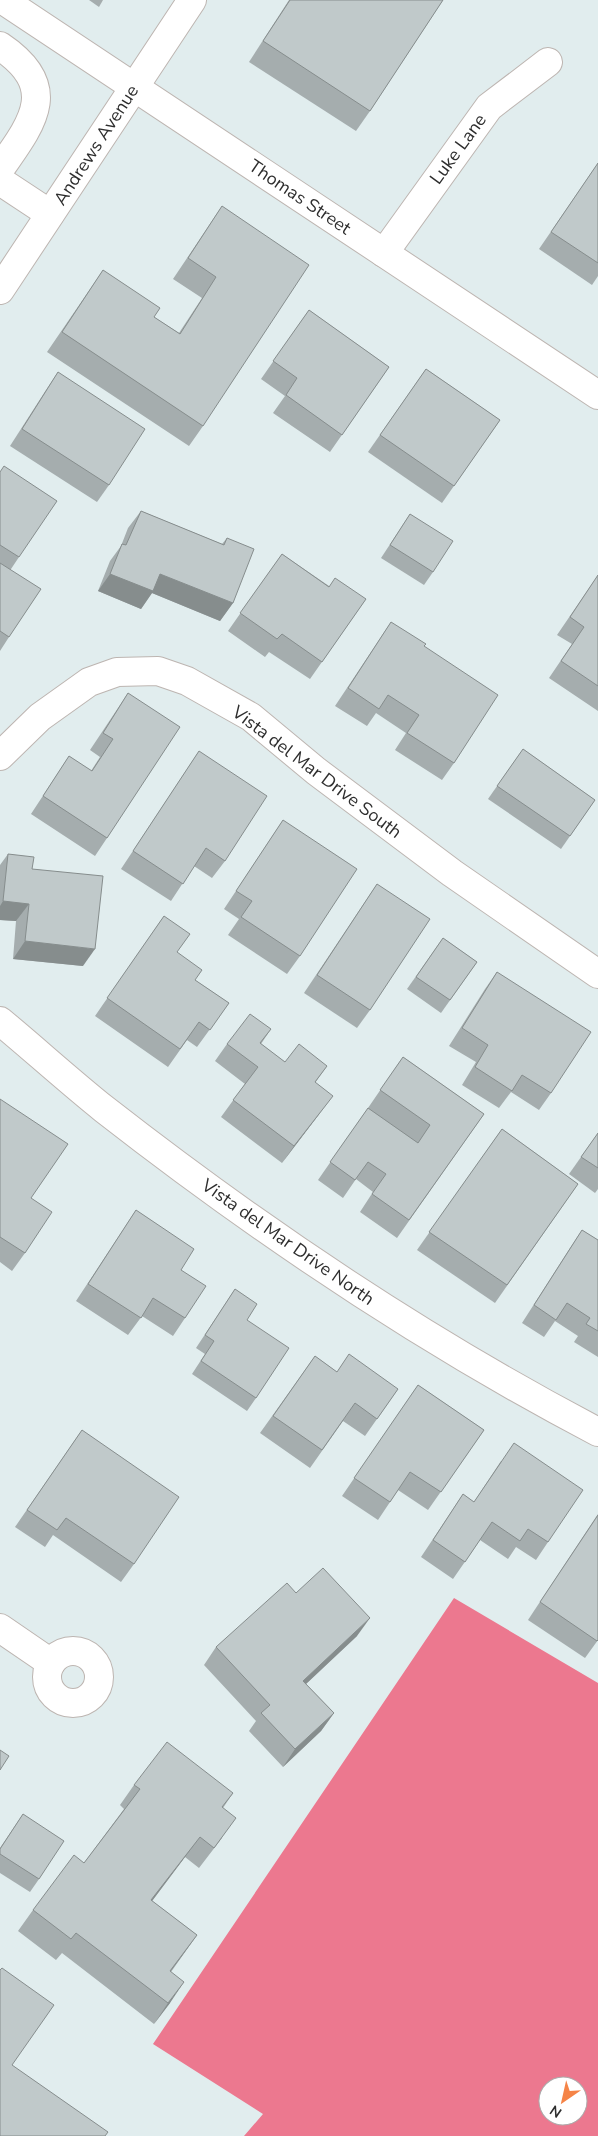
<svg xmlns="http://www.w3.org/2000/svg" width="598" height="2136" font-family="'Nunito Sans',sans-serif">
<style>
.water{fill:#ec788f;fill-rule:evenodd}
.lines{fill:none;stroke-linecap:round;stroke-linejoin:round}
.minor-casing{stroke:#bdb5b1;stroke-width:30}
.minor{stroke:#fff;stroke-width:28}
.wall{fill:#a5adae}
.shaded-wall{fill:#868d8d}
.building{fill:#c0c9ca;stroke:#868d8d}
.labels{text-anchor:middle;stroke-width:4;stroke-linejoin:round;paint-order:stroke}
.street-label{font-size:18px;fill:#2e2e2e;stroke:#fff}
</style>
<rect width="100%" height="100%" fill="#e1edee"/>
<!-- water -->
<path class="water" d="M454 1598 598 1683V2136H244L263 2114 153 2044ZM548 2086H578V2116H548Z"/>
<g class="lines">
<defs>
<g id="minor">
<path d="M3 0 598 395"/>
<path d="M0 46C61 87 33 122 0 169"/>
<path d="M0 181 50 214"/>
<path d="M384 253 489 107 548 62"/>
<path d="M0 290 192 0"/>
<path d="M0 756 40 717 89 682 117 672 158 671 187 681 251 717 316 771 452 873 598 974"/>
<path d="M0 1021C35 1050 69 1081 104 1109 259 1230 424 1341 598 1432"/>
<path d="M0 1628 51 1663"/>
<circle cx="73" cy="1677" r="26"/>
</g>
</defs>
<!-- minor casing -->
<use href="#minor" class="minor-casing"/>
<!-- minor -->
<use href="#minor" class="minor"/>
</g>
<!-- wall -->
<g class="wall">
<path d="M89 0H103L99 7Z"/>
<path d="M289 0H443L370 111 356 131 249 62Z"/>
<path d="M598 163V276L592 285 539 249Z"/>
<path d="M222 206 203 426 189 446 47 352 103 270 154 317 179 333 202 298 173 279Z"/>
<path d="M309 310 389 367 330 452 273 413 285 396 261 379Z"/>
<path d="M426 369 500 420 442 503 368 452Z"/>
<path d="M58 372 109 485 97 502 10 446 46 390Z"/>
<path d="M0 472 19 557 11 569 9 637 0 651Z"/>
<path d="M141 511 222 544 227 538 233 603 220 621 152 593 141 609 98 591 110 561 121 546 128 528Z"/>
<path d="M410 514 433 572 424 585 381 558Z"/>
<path d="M282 554 329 586 366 599 310 679 269 652 265 657 228 631Z"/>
<path d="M598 575V711L549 678 572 644 557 635Z"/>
<path d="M391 622 424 646 454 763 442 780 395 750 406 733 376 713 367 726 335 706Z"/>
<path d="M128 693 107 838 95 856 31 814 69 756 91 771 100 757 90 750Z"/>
<path d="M523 749 595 800 561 849 488 799Z"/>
<path d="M199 751 225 861 212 878 194 866 171 901 121 869Z"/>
<path d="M283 820 300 956 287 974 228 935 239 919 224 909Z"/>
<path d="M8 854 32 869 83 966 13 959 16 921 0 920V865Z"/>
<path d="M377 884 370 1010 357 1028 304 993Z"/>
<path d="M164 916 177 952 195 980 229 1003 197 1047 187 1040 168 1067 95 1016Z"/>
<path d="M443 938 477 962 441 1013 407 989Z"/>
<path d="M497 972 551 1093 539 1110 511 1092 499 1108 462 1085 476 1062 449 1046 485 989Z"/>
<path d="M271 1029 261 1044 285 1062 327 1066 315 1083 320 1113 282 1163 221 1117 245 1084 215 1061 227 1044Z"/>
<path d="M403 1057 484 1114 397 1238 360 1212 373 1192 356 1179 343 1198 318 1180 368 1108 407 1135 368 1108Z"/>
<path d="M0 1099 31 1198 25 1253 12 1271 0 1262Z"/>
<path d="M502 1129 578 1184 495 1303 417 1250Z"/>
<path d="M598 1133V1189L595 1193 569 1174Z"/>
<path d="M136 1210 181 1270 185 1318 173 1336 142 1316 128 1335 76 1301Z"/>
<path d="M582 1230 598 1240V1357L574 1342 578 1336 555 1321 544 1337 522 1323 570 1248Z"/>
<path d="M235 1289 247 1320 256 1398 247 1411 192 1374 205 1354 196 1348Z"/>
<path d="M315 1356 337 1372 398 1389 365 1436 343 1421 310 1468 260 1433Z"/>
<path d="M418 1385 484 1430 428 1510 398 1490 378 1520 342 1496Z"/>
<path d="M82 1430 134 1564 121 1582 53 1535 45 1547 15 1527Z"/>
<path d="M501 1461 548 1542 536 1560 516 1547 508 1559 480 1540 453 1579 421 1557 463 1494 474 1502Z"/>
<path d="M598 1514V1640L585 1658 528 1620Z"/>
<path d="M296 1593 357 1636 306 1684 334 1713 321 1731 283 1767 249 1731 256 1721 204 1665 216 1647Z"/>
<path d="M134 1785 233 1793 223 1808 222 1838 199 1868 185 1857 152 1901 197 1935 171 1972 170 2003 154 2024 62 1953 56 1960 18 1931 33 1910 84 1863 124 1809 120 1805Z"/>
<path d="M23 1814 39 1879 30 1892 0 1873V1848Z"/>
</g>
<!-- shaded-wall -->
<g class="shaded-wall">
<path d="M110 574H160L233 603 220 621 152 593 141 609 98 591Z"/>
<path d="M3 901 29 904 16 921 0 920V906Z"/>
<path d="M25 941 95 949 83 966 13 959Z"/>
<path d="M333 1096 320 1113 282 1163 294 1146Z"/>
<path d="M370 1618 357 1636 291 1698 303 1681Z"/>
<path d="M334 1713 321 1731 283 1767 295 1749Z"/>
<path d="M200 1837 137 1921 151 1900Z"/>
<path d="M197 1935 182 1956 155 1992 170 1971Z"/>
<path d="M184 1982 170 2003 154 2024 168 2003Z"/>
</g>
<!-- building -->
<g class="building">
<path d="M290 0H443L370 111 263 41Z"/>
<path d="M598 163V263L551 232Z"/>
<path d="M222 206 309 265 203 426 62 332 103 270 160 308 154 317 180 334 216 277 188 258Z"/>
<path d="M309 310 389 367 342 435 286 395 297 378 273 361Z"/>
<path d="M426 369 500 420 454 486 380 435Z"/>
<path d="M58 372 145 429 109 485 22 429Z"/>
<path d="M4 466 57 501 19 557 0 545V472Z"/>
<path d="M141 511 224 545 227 538 254 549 233 603 160 574 153 591 110 574 122 544 126 545Z"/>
<path d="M410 514 453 541 433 572 390 545Z"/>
<path d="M282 554 329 587 335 578 366 599 322 662 282 634 277 639 240 613Z"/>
<path d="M0 563 41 589 9 637 0 631Z"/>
<path d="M598 575V686L561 661 584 627 570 617Z"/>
<path d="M391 622 426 644 424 646 498 695 454 763 407 733 419 715 388 695 379 709 348 688Z"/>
<path d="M128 693 180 727 107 838 43 796 69 756 92 771 113 739 103 733Z"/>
<path d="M523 749 595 800 570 836 497 786Z"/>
<path d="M199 751 267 796 225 861 206 848 183 884 133 851Z"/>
<path d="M283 820 357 869 300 956 241 917 252 901 236 891Z"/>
<path d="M8 854 34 857 32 869 103 876 95 949 25 941 29 904 3 901Z"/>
<path d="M377 884 430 919 370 1010 317 975Z"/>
<path d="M164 916 190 934 177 952 202 970 195 980 229 1003 210 1030 199 1022 180 1049 107 998Z"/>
<path d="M443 938 477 962 450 1000 416 977Z"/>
<path d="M497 972 591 1032 551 1093 522 1075 512 1091 475 1067 488 1045 462 1028Z"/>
<path d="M250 1014 271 1029 260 1043 285 1062 299 1044 327 1066 315 1082 333 1096 294 1146 233 1100 258 1067 227 1044Z"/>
<path d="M403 1057 484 1114 409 1220 372 1194 386 1174 368 1162 355 1180 330 1162 368 1108 418 1143 430 1125 380 1090Z"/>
<path d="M0 1099 68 1144 31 1198 52 1212 25 1253 0 1237Z"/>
<path d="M502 1129 578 1184 507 1285 429 1232Z"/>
<path d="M598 1133V1168L581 1157Z"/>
<path d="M136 1210 194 1249 181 1270 206 1286 185 1318 153 1298 141 1318 88 1284Z"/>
<path d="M582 1230 598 1240V1331L586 1324 590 1318 567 1303 556 1320 534 1305Z"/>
<path d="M235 1289 257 1304 247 1320 289 1348 256 1398 201 1361 214 1341 205 1335Z"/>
<path d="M349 1354 398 1389 377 1419 355 1403 322 1450 273 1416 315 1356 337 1372Z"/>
<path d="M418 1385 484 1430 441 1492 410 1472 390 1502 354 1478Z"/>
<path d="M82 1430 179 1497 134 1564 66 1518 57 1530 27 1510Z"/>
<path d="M514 1443 583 1490 548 1542 528 1529 520 1541 492 1522 465 1562 433 1540 463 1494 474 1502Z"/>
<path d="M598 1515V1640L597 1641 540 1602Z"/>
<path d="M323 1568 370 1618 303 1681 334 1713 295 1749 261 1713 270 1705 216 1647 287 1583 296 1593Z"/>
<path d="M167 1742 233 1793 222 1807 236 1818 214 1848 200 1837 151 1900 197 1935 170 1971 184 1982 168 2003 76 1933 71 1939 33 1910 74 1855 84 1863 140 1789 134 1785Z"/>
<path d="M0 1750 9 1756 0 1770Z"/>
<path d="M23 1814 64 1841 39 1879 0 1854V1849Z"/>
<path d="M2 1968 54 2005 12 2065 108 2132 105 2136H0V1970Z"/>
</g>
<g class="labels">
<!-- street labels -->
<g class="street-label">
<text transform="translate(96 145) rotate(-57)" y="6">Andrews Avenue</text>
<text transform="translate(458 149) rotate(-54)" y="6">Luke Lane</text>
<text transform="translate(300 197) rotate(34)" y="6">Thomas Street</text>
<text transform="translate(317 772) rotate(37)" y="6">Vista del Mar Drive South</text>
<text transform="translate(288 1242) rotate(35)" y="6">Vista del Mar Drive North</text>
</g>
</g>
<!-- north arrow -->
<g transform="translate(563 2101) rotate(214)"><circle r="24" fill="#ffffff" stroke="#ababab"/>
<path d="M0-4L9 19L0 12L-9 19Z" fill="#f58447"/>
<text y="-8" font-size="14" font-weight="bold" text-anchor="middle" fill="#2e2e2e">N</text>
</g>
</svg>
